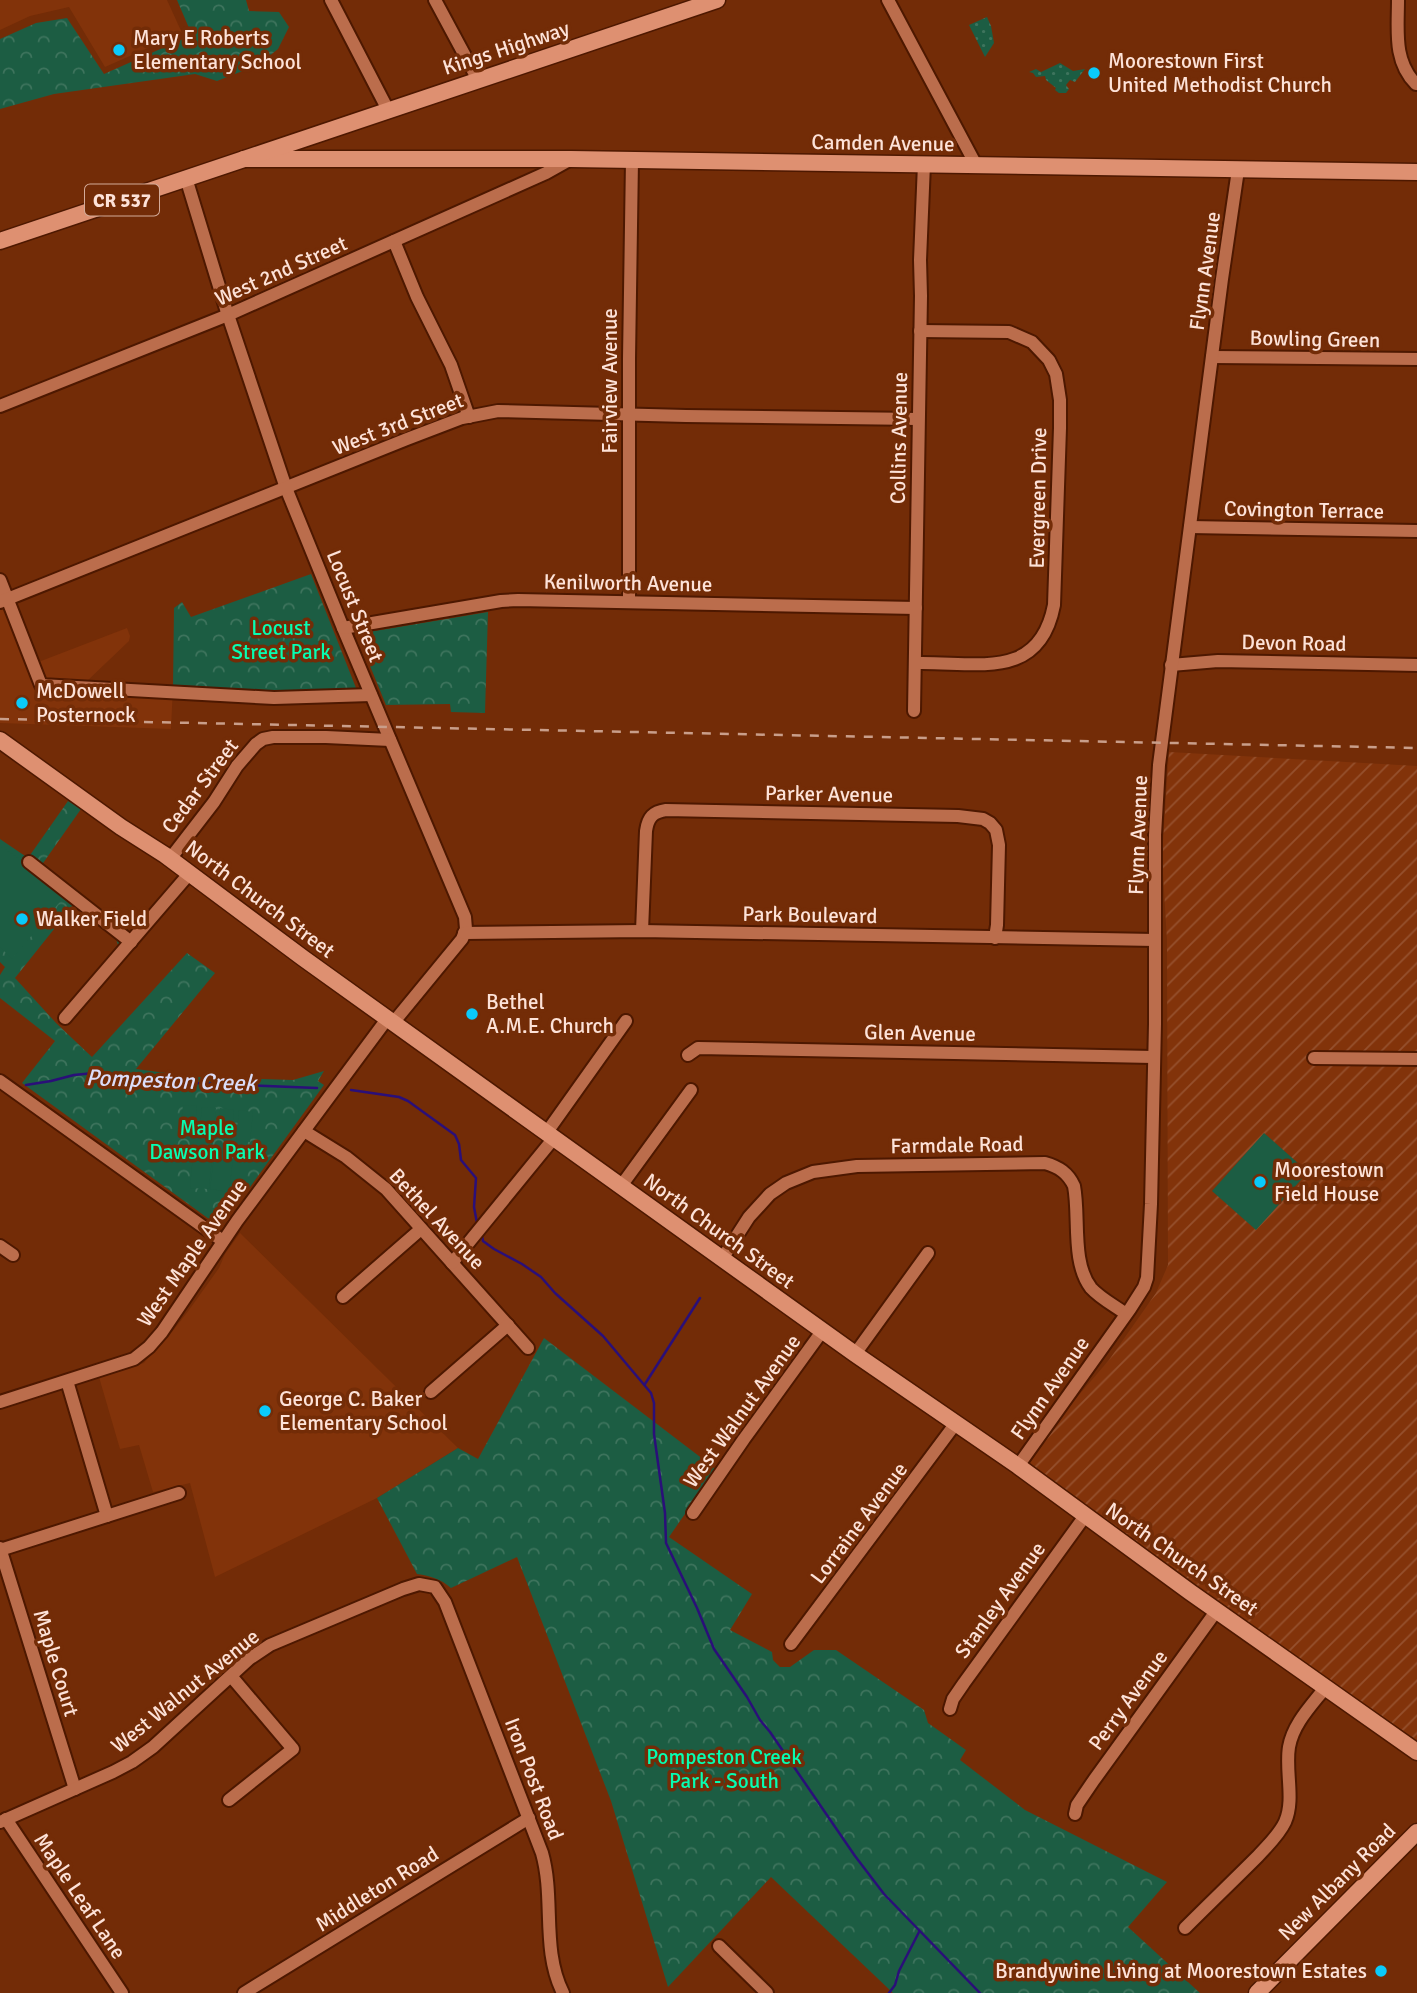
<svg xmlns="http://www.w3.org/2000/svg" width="1417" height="1993" font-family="Signika,sans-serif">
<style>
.built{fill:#82330a}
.industrial{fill:url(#industrial-furrows)}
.grass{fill:url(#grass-dots)}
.forest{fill:url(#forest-crowns)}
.pitch{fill:#1c5d43}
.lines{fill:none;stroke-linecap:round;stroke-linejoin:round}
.stream{stroke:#2a0f79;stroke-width:2.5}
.minor-casing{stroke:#4d1800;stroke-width:16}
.major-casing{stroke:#4d1800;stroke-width:19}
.minor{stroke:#bb6d4c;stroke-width:12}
.major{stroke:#de9071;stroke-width:16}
.rail{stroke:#c99e8a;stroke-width:2.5;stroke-dasharray:9 9;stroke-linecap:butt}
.poi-dot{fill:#0acafa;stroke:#732c07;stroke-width:2.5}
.labels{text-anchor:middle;stroke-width:7;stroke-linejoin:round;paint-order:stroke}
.shield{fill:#732c07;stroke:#d4ab99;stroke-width:2}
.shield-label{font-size:19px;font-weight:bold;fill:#fde2d8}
.poi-label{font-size:21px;fill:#fde2d8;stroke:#732c07;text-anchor:start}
.street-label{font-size:21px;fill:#fde2d8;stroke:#732c07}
.park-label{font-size:21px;fill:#06fdb2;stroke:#732c07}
.water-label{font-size:23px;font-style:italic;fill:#dbddf9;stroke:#732c07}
</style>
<defs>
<pattern id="industrial-furrows" width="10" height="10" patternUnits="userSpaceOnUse" patternTransform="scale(1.75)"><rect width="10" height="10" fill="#82330a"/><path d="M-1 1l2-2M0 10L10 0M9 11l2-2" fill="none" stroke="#95502d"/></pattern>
<pattern id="grass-dots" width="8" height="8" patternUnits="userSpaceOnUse" patternTransform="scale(1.75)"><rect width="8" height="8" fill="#1c5d43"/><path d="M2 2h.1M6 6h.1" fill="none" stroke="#3e745d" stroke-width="1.8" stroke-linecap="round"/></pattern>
<pattern id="forest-crowns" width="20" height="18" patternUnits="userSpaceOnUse" patternTransform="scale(1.75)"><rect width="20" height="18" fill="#1c5d43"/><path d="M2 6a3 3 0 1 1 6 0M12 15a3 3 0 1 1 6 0" fill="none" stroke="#3e745d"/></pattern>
</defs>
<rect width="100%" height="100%" fill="#732c07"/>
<!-- built -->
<g class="built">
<path d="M0 0H167L182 33 105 67 69 7 30 16 0 30Z"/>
<path d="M3 608 28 666 127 628 130 636 129 641 86 682 173 687 171 729 0 723V609Z"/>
<path d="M240 1233 458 1448 377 1498 215 1577 190 1483 153 1492 139 1445 120 1449 99 1377 144 1363 163 1339 172 1332 189 1310 219 1268 225 1254Z"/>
</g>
<!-- industrial -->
<path class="industrial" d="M1169 752 1417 766V1740L1018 1466 1109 1360 1156 1293 1168 1265 1167 940 1162 857Z"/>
<!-- grass -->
<g class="grass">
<path d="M987 17 991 26 994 43 985 57 969 25Z"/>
<path d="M1060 63 1073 71 1085 69 1075 82 1070 80 1066 85 1069 89 1066 93H1059L1055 90 1056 88 1046 80 1045 76 1036 77 1033 73 1029 72 1036 69 1041 72Z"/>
</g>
<!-- forest -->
<g class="forest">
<path d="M177 0H246L249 11 279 12 289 27 278 49 258 65 217 81 195 74 54 94 0 109V39L36 23 67 18 104 74 192 35Z"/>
<path d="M311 574 358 693H303L173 687 174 608 182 602 191 617Z"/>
<path d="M488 612 485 713 451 712 450 704 386 705 357 634Z"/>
<path d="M68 801 81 809 41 866 129 932 118 945 116 939 74 904 15 978 56 1023 92 1057 187 953 215 973 136 1069 196 1077 293 1080 324 1071 318 1081 324 1085 224 1223 221 1224 209 1219 22 1083 55 1041 0 998V975L5 967 0 962V839L28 858Z"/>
<path d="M544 1338 716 1469 669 1537 752 1594 730 1630 772 1652 773 1660 780 1667H790L814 1650H836L924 1710 928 1723 966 1750 960 1760 1025 1810 1167 1882 1128 1927 1200 1993H893L771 1877 668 1987 611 1801 517 1557 451 1588C441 1579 431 1576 417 1574L377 1498 458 1448 478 1459Z"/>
</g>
<!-- pitch -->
<g class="pitch">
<path d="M0 846 69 891 12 959 0 947Z"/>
<path d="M183 1105 197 1106 194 1136 180 1135Z"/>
<path d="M202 1107 216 1108 213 1138 199 1137Z"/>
<path d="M220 1108 234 1110 231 1140 218 1138Z"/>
<path d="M239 1110 253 1112 250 1142 236 1140Z"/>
<path d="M1264 1133 1308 1172 1256 1230 1212 1191Z"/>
<path d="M193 1155 212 1157 209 1189 190 1188Z"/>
<path d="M214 1157 233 1159 229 1192 210 1189Z"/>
</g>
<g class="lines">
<!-- stream -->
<g class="stream">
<path d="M26 1085 51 1081 74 1075 94 1073 135 1075 196 1083 317 1088"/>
<path d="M351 1090 399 1097 408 1101 455 1135 459 1144 461 1160 476 1178 474 1207 477 1223"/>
<path d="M482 1236 483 1241 494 1249 522 1264 541 1277 555 1293 603 1336 651 1393 654 1403V1434L665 1513 666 1543 697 1608 714 1649 747 1697 760 1720 770 1732 855 1856 884 1894 980 1993"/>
<path d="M645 1384 700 1298"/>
<path d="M889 1993 895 1985 899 1971 919 1932"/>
</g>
<defs>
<g id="minor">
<path d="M331 0 388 110"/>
<path d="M435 0 478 80"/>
<path d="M888 0 976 165"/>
<path d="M1398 0C1398 30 1393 61 1416 84"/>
<path d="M186 178 226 309 286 488 343 628 465 917 466 929 462 939 393 1023"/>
<path d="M394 241 417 297 451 365 469 417"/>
<path d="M1212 357 1417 359"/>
<path d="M0 406 228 315 546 173 571 159"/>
<path d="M1190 527 1417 531"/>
<path d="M0 580 41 685 274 698 371 695"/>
<path d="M0 602 407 439 462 418 498 411 686 416 918 419"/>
<path d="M629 602V359L632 160"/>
<path d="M343 628 501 601 518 600 916 608"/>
<path d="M915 663C974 661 1039 683 1054 605L1060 428V400L1056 374 1049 360 1032 342 1009 332 920 331"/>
<path d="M1171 665 1218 661 1417 665"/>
<path d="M914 711 921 296 920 260 924 164"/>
<path d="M170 859 214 802 237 766 256 744 263 739 273 737H326L390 740"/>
<path d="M29 862 131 942"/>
<path d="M642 931 646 831C648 817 653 812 666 810L958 816 983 819 990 823 996 830 999 845 997 925 995 938"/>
<path d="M464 933 642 931 1155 940"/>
<path d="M65 1018 189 874"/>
<path d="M688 1055 698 1048 1153 1057"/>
<path d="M1314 1058 1417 1059"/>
<path d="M0 1081 223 1241"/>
<path d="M304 1131 346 1157 386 1189 528 1348"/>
<path d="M547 1132 626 1021"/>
<path d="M621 1186 691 1090"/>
<path d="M0 1246 13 1255"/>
<path d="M722 1259 749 1217 770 1194 786 1183 813 1172 857 1166 1045 1163C1059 1167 1068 1173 1074 1186 1080 1217 1071 1262 1091 1288 1100 1298 1115 1306 1126 1314"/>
<path d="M452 1263 554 1138"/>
<path d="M343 1297 421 1229"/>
<path d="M855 1354 928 1253"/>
<path d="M67 1381 107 1516"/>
<path d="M431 1392 508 1325"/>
<path d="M0 1402 134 1359 149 1347 162 1332 237 1221 387 1019"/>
<path d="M1018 1466 1130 1309 1144 1287 1147 1278 1151 1204 1155 1024V835L1159 765 1222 279 1238 170"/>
<path d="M693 1513 744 1439 823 1330"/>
<path d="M0 1548 75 1789"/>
<path d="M0 1550 179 1493"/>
<path d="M791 1644 956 1423"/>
<path d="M950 1709 953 1699 964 1683 1085 1516"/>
<path d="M229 1800 293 1749 231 1676"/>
<path d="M1075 1814 1077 1805 1094 1780 1217 1610"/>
<path d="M6 1819 122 1993"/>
<path d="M0 1822 113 1772 132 1762 153 1747 249 1659 270 1645 403 1589 419 1584 435 1587 445 1602 542 1853C555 1899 541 1949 563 1993"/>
<path d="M1185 1928C1209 1904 1234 1880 1258 1856 1267 1846 1279 1835 1285 1822 1295 1800 1285 1771 1289 1747 1293 1724 1311 1706 1325 1688"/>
<path d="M719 1946 767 1993"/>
<path d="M244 1993 529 1818"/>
</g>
<g id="major">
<path d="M244 159H571L1417 172"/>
<path d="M0 241 717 0"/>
<path d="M0 740 121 827 165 855 303 958 855 1354 1018 1466 1190 1592 1417 1752"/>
<path d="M1257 1993 1417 1832"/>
</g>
</defs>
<!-- minor casing -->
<use href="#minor" class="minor-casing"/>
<!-- major casing -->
<use href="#major" class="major-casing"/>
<!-- minor -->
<use href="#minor" class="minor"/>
<!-- major -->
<use href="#major" class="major"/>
<!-- rail -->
<path class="rail" d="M0 719 1417 748"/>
</g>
<!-- markers -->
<g class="poi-dot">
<circle cx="119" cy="50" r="7"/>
<circle cx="1094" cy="73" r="7"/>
<circle cx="22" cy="703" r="7"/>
<circle cx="22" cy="919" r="7"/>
<circle cx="472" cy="1014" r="7"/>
<circle cx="1260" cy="1182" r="7"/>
<circle cx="265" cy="1411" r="7"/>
<circle cx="1381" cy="1971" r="7"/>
</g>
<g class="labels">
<!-- shield labels -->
<rect class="shield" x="85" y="184.5" width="74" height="31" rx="5"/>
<g class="shield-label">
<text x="122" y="207">CR 537</text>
</g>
<!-- poi labels -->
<g class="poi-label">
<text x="133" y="45">Mary E Roberts<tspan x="133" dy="24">Elementary School</tspan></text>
<text x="1108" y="68">Moorestown First<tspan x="1108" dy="24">United Methodist Church</tspan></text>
<text x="36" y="698">McDowell<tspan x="36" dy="24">Posternock</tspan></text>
<text x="36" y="926">Walker Field</text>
<text x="486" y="1009">Bethel<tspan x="486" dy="24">A.M.E. Church</tspan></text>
<text x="1274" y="1177">Moorestown<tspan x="1274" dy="24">Field House</tspan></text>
<text x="279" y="1406">George C. Baker<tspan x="279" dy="24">Elementary School</tspan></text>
<text x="1367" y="1978" text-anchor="end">Brandywine Living at Moorestown Estates</text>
</g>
<!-- street labels -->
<g class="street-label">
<text transform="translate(506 48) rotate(-18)" y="7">Kings Highway</text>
<text transform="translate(883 143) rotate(1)" y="7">Camden Avenue</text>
<text transform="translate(281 271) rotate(-24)" y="7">West 2nd Street</text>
<text transform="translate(1205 271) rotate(-82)" y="7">Flynn Avenue</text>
<text transform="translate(1315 339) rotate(1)" y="7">Bowling Green</text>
<text transform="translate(610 381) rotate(-90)" y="7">Fairview Avenue</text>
<text transform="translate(398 424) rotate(-21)" y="7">West 3rd Street</text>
<text transform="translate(899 438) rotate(-89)" y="7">Collins Avenue</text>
<text transform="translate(1038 498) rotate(-89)" y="7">Evergreen Drive</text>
<text transform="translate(1304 510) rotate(1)" y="7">Covington Terrace</text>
<text transform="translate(628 583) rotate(1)" y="7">Kenilworth Avenue</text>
<text transform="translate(355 606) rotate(68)" y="7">Locust Street</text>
<text transform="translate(1294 643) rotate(1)" y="7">Devon Road</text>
<text transform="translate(200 786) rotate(-53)" y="7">Cedar Street</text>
<text transform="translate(829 794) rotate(1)" y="7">Parker Avenue</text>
<text transform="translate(1138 835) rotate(-88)" y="7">Flynn Avenue</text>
<text transform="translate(260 899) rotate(37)" y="7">North Church Street</text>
<text transform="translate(810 915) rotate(1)" y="7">Park Boulevard</text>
<text transform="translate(920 1033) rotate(1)" y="7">Glen Avenue</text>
<text transform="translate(957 1145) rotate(-1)" y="7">Farmdale Road</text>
<text transform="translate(437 1219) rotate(47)" y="7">Bethel Avenue</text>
<text transform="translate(719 1231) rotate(36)" y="7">North Church Street</text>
<text transform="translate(192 1253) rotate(-55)" y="7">West Maple Avenue</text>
<text transform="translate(1050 1388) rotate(-55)" y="7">Flynn Avenue</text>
<text transform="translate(742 1411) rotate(-54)" y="7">West Walnut Avenue</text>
<text transform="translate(859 1523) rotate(-53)" y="7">Lorraine Avenue</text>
<text transform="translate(1182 1559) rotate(35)" y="7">North Church Street</text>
<text transform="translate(1000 1600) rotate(-54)" y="7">Stanley Avenue</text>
<text transform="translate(56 1663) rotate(73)" y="7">Maple Court</text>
<text transform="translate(185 1691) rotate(-39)" y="7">West Walnut Avenue</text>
<text transform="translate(1128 1700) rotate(-54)" y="7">Perry Avenue</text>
<text transform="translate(534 1779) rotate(69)" y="7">Iron Post Road</text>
<text transform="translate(1337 1882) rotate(-45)" y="7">New Albany Road</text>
<text transform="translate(377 1889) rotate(-32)" y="7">Middleton Road</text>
<text transform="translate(80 1896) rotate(56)" y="7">Maple Leaf Lane</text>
</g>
<!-- park labels -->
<g class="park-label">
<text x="281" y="635">Locust<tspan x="281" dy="24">Street Park</tspan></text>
<text x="207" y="1135">Maple<tspan x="207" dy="24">Dawson Park</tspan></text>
<text x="724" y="1764">Pompeston Creek<tspan x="724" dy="24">Park - South</tspan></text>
</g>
<!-- water labels -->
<g class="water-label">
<text transform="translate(171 1080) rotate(2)" y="8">Pompeston Creek</text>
</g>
</g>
</svg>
